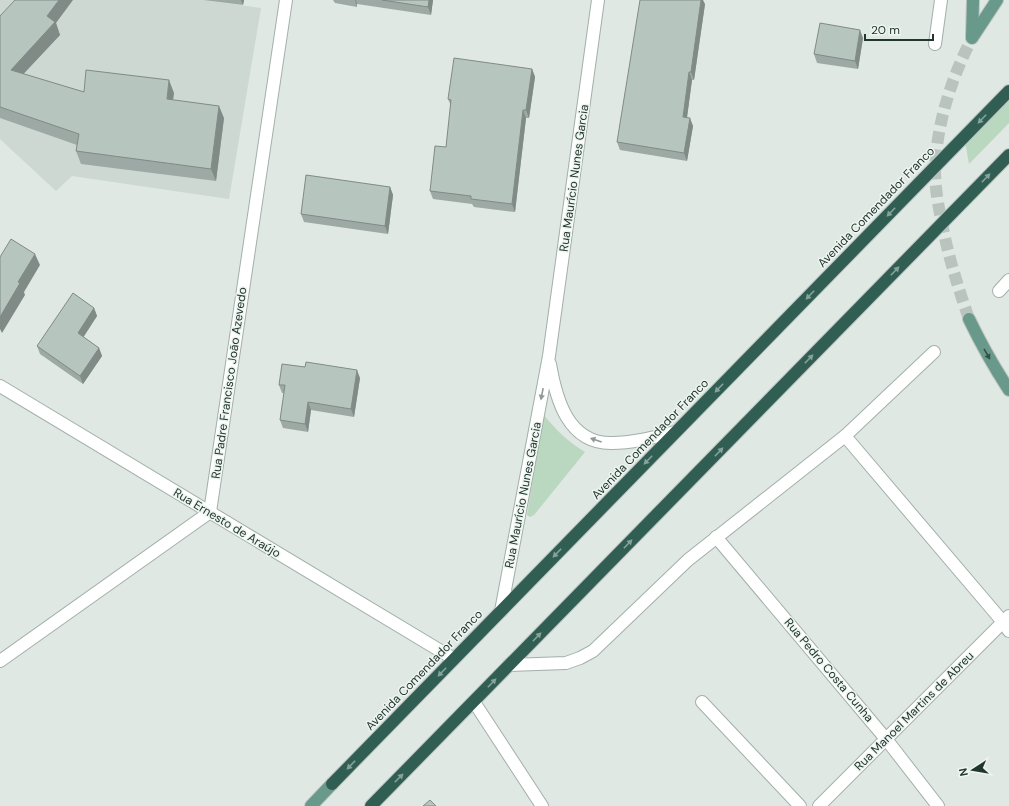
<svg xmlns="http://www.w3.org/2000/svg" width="1009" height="806" font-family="'DM Sans',sans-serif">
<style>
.built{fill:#cdd8d2}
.green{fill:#bad7c0}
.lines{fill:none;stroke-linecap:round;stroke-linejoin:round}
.major-tunnel{stroke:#b9c4bf;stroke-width:12;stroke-dasharray:12 6;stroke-linecap:butt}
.minor-casing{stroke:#a3afaa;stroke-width:14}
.major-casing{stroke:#bdc3c1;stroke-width:14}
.highway-casing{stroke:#bdc3c1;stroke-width:14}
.minor{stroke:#fff;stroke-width:12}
.major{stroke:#68998a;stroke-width:12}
.highway{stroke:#315e53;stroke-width:12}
.wall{fill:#9da9a4}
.shaded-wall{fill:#808a86}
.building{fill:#b7c5bf;stroke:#808a86}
.oneway{fill:#86a29a}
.oneway2{fill:#344f46}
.oneway3{fill:#909a98}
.labels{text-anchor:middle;stroke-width:3;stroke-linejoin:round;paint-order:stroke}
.street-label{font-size:12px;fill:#223630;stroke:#eef5f1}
</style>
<rect width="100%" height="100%" fill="#dfe8e3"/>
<!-- built -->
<path class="built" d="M0 0H203L261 8 229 199 72 176 56 191 0 139Z"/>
<!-- green -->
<g class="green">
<path d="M1009 97V123L969 164 965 141Z"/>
<path d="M543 414C555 429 568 442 585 452L534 515 530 517 527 515Z"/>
</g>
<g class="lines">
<!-- major-tunnel -->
<path class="major-tunnel" d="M969 319C958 287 948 256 942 223 938 205 935 187 935 169 937 123 951 79 972 38"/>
<defs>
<g id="minor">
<path d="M935 44 941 0"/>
<path d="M999 291 1009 280"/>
<path d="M550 364C556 399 568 444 612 443 633 443 655 437 675 432"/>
<path d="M0 386 454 659"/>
<path d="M845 436 1003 622 1009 631"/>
<path d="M716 537 886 739 938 806"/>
<path d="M501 611 549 356 598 0"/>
<path d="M0 661 210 512 286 0"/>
<path d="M509 665 566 663 580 658 593 651 688 560 845 436 934 352"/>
<path d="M474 702 542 806"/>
<path d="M702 702 800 806"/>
<path d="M819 806 1009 616"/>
</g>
<g id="major">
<path d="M972 37 973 0"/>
<path d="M972 38 997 0"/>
<path d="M969 319C981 344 994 367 1009 390"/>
<path d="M311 806 332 784"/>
</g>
<g id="highway">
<path d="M332 784 1009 91"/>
<path d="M371 806 1009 155"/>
</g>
</defs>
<!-- minor casing -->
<use href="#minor" class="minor-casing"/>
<!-- major casing -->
<use href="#major" class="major-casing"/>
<!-- highway casing -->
<use href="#highway" class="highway-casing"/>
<!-- minor -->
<use href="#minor" class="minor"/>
<!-- major -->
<use href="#major" class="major"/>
<!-- highway -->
<use href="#highway" class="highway"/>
</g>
<!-- wall -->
<g class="wall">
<path d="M203 0H244L243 5Z"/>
<path d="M333 0H433L431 15 357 4V7L335 3Z"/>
<path d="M705 4 694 80H692L687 117 693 126 687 161 620 150 617 142Z"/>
<path d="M0 16 56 23 60 35 23 74 84 92 174 93 173 100 224 118 216 181 81 164 76 151 77 145 0 118Z"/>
<path d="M863 38 858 69 817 63 814 54Z"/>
<path d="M532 69 535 77 529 118H526L515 212 474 207 472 204 433 199 430 191 446 147 451 106 448 99Z"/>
<path d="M390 187 393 195 388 234 304 222 301 214Z"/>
<path d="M94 308 97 316 83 337 99 348 102 356 83 384 40 354 37 346Z"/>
<path d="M360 378 354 417 311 410 308 432 283 428 280 420 284 393H282L279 385Z"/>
</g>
<!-- shaded-wall -->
<g class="shaded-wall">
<path d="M59 0H73L56 23 60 35 15 83 11 70 47 16Z"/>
<path d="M241 0H244L243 5Z"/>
<path d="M355 0H356L357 4V7Z"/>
<path d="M429 0H433L431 15 428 7Z"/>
<path d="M701 0H703L705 4 694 80 691 72Z"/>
<path d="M860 30 863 38 858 69 855 61Z"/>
<path d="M532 69 535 77 529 118 526 110Z"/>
<path d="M689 72 692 80 686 125 683 117Z"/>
<path d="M169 80 174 93 171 112 167 99Z"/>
<path d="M219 106 224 118 216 181 211 169Z"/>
<path d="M523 110 526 118 515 212 512 204Z"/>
<path d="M690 118 693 126 687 161 684 153Z"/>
<path d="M390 187 393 195 388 234 385 226Z"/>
<path d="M35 254 40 265 24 292 25 295 2 333 0 329V317L18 282Z"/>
<path d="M94 308 97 316 81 341 78 333Z"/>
<path d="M99 348 102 356 83 384 80 376Z"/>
<path d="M357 370 360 378 354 417 351 409Z"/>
<path d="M308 402 311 410 308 432 305 424Z"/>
</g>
<!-- building -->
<g class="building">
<path d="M15 0H59L47 16 55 22 11 70 84 92 86 70 169 80 167 99 219 106 211 169 76 151 79 134 0 107V16Z"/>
<path d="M382 0H429L428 7Z"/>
<path d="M640 0H701L691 72H689L683 117 690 118 684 153 617 142Z"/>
<path d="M820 23 860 30 855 61 814 54Z"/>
<path d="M454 58 532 69 526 110H523L512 204 471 199V196L430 191 435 146 446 147 451 100 448 99Z"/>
<path d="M306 175 390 187 385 226 301 214Z"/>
<path d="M11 239 35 254 18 282 20 283 0 317V257Z"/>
<path d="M73 293 94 308 78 333 99 348 80 376 37 346Z"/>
<path d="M306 362 357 370 351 409 308 402 305 424 280 420 285 385H279L282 364 305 367Z"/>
<path d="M430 800 436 806H423Z"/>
</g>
<!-- one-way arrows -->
<defs><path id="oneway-solid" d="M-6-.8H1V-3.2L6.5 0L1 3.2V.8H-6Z"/></defs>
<g class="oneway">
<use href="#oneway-solid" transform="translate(982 119) rotate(134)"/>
<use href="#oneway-solid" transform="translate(986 178) rotate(-46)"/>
<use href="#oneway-solid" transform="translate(891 212) rotate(134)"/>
<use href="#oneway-solid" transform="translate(895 271) rotate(-46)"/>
<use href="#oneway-solid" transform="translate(810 295) rotate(134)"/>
<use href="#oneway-solid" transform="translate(809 359) rotate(-46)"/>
<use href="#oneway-solid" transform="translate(719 388) rotate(134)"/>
<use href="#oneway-solid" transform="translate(719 452) rotate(-46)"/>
<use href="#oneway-solid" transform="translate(648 460) rotate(134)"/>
<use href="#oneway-solid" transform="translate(628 544) rotate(-46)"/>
<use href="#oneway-solid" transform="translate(557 553) rotate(134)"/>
<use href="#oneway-solid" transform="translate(537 637) rotate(-46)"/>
<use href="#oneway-solid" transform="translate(442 672) rotate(134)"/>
<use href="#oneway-solid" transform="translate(492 683) rotate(-46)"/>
<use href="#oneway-solid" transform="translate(351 765) rotate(134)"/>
<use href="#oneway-solid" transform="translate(399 778) rotate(-45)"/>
</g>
<use class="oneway2" href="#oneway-solid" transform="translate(987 354) rotate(60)"/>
<g class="oneway3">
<use href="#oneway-solid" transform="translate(542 394) rotate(101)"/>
<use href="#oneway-solid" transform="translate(596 440) rotate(-161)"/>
</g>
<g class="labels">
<!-- street labels -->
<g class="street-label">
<text transform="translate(574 178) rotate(-82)" y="4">Rua Maurício Nunes Garcia</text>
<text transform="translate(876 207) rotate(-46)" y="4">Avenida Comendador Franco</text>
<text transform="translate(229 383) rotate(-82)" y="4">Rua Padre Francisco João Azevedo</text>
<text transform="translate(650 439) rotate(-46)" y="4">Avenida Comendador Franco</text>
<text transform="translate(523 495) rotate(-79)" y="4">Rua Maurício Nunes Garcia</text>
<text transform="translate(227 523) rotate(31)" y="4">Rua Ernesto de Araújo</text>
<text transform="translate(424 670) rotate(-46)" y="4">Avenida Comendador Franco</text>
<text transform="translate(829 670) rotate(50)" y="4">Rua Pedro Costa Cunha</text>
<text transform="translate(914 711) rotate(-45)" y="4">Rua Manoel Martins de Abreu</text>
</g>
</g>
<!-- north arrow -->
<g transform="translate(973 770) rotate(258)" stroke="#eef5f1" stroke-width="3" paint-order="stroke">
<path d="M0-3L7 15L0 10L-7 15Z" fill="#223630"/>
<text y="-6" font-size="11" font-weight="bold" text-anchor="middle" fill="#223630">N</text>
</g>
<!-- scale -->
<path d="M865 34v6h68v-6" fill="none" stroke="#223630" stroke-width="2"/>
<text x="871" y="34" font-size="12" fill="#223630" stroke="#eef5f1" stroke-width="3" paint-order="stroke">20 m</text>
</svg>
